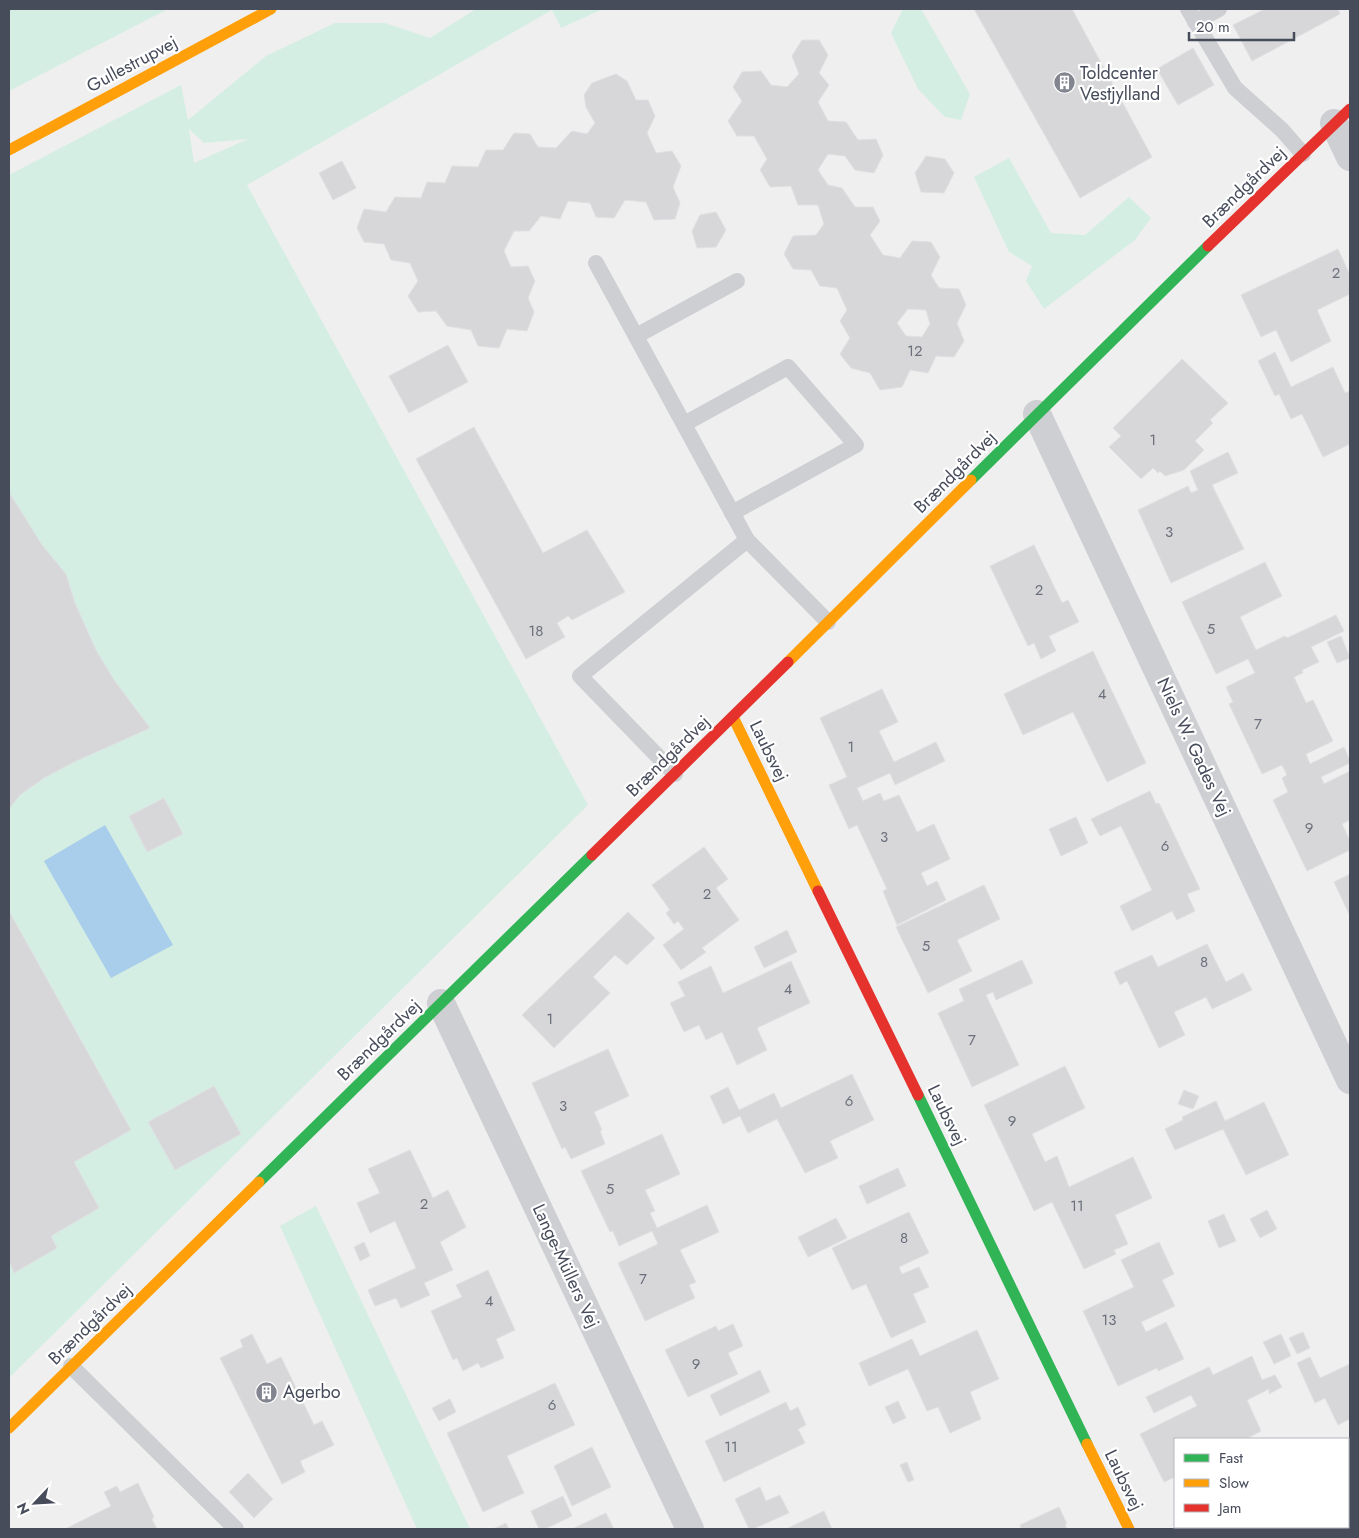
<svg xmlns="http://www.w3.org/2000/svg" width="1359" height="1538" font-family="Jost,sans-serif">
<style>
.green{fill:#d4eee4;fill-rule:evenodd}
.water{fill:#a9ceeb}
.building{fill:#d7d7d9;stroke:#e0e0e2;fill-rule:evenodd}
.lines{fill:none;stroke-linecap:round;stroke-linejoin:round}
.lane{stroke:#cecfd2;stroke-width:16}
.street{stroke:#cecfd2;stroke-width:28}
.fast{stroke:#30b455;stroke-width:11}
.slow{stroke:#ff9f0a;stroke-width:11}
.jam{stroke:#e5322d;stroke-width:11}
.labels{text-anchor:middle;stroke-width:4.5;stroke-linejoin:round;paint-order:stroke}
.number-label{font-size:15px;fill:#6c707c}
.street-label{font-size:18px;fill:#474c5b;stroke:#fff}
.poi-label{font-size:18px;fill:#474c5b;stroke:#fff;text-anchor:start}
</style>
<rect width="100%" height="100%" fill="#efefef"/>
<!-- green -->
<g class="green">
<path d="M9 9H168L9 91Z"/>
<path d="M476 9H603L561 28 552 10 247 185 588 805 9 1378V175L181 85 188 120 266 56 335 23H385L430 38ZM189 129 204 143 248 139 194 163Z"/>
<path d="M903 9H921L970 94 961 120 945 117 918 89 891 33Z"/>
<path d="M1009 158 1051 233 1085 235 1129 197 1151 218 1135 240 1044 309 1026 281 1032 266 1009 252 974 177Z"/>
<path d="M316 1206 470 1529H417L280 1226Z"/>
</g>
<!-- water -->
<path class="water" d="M105 825 173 945 111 978 44 861Z"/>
<!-- building -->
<g class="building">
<path d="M974 9H1072L1152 157 1080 198Z"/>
<path d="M1265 9H1338L1340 14 1252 61 1233 25Z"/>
<path d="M802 40H819L828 55 819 73 829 85 818 102 828 121 846 122 858 140 876 139 883 155 874 173 855 170 845 156 828 154 818 170 828 185 842 188 855 207H873L880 221 870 235 883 255 900 258 912 241 931 242 940 257 931 275 939 288 959 289 966 305 957 323 964 341 954 357 936 356 928 373 910 370 902 387 880 390 870 373 851 368 840 354 850 338 840 321 847 310 837 288 820 286 811 270 793 269 784 254 793 236 816 235 824 224 818 205H798L791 186 770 187 760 170 767 159 754 136H737L728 121 742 101 733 87 742 72 761 71 771 85 787 87 799 74 792 56ZM908 309 926 310 930 324 922 337 906 336 897 323Z"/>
<path d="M1193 48 1214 85 1178 105 1157 69Z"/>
<path d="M616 74 627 81 636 100H648L655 116 647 133 656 153 672 151 681 166 673 187 680 203 675 219 654 220 646 202 625 200 614 218 596 217 590 203 568 201 560 219 541 216 529 231H514L504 251 511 267 528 266 535 281 528 298 534 312 527 331 507 329 499 348 478 346 471 330 447 326 436 311 418 312 408 296 418 281 410 263 391 260 384 244 364 242 357 228 364 209 386 212 395 197 421 198 427 182 445 183 452 166 478 167 486 150H503L514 133 530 134 538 147 556 148 572 131 587 134 595 123 586 107 584 95 592 83Z"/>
<path d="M926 156 945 159 954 173 944 193 921 192 915 173Z"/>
<path d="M342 161 356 188 333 200 319 173Z"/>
<path d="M716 212 726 230 716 247 697 248 692 231 700 215Z"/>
<path d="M1338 249 1350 275V294L1317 310 1331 341 1291 362 1276 330 1261 337 1241 295Z"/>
<path d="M448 345 468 382 409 413 389 376Z"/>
<path d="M1275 352 1291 387 1333 367 1345 393 1350 391V444L1323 457 1302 414 1291 419 1279 394 1275 396 1258 361Z"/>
<path d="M1182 359 1228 403 1210 420 1213 423 1195 441 1204 450 1184 470 1165 476 1160 471 1158 473 1153 468 1141 479 1109 447 1121 436 1113 428Z"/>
<path d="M474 427 543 553 587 530 625 592 572 620 568 616 557 623 565 637 526 659 416 459Z"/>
<path d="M1228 452 1238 473 1212 485 1244 549 1171 583 1138 510 1188 486 1191 493 1198 490 1190 471Z"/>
<path d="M9 492 42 545 66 574 75 603 96 650 114 680 150 728 74 762 44 778 20 795 9 809Z"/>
<path d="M1034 545 1062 603 1068 600 1079 622 1049 636 1056 651 1041 659 1034 643 1028 646 990 566Z"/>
<path d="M1265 562 1282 596 1240 617 1256 650 1285 636 1287 638 1336 615 1344 631 1311 647 1319 662 1302 670 1303 673 1294 677 1306 703 1313 700 1333 741 1306 754 1310 764 1344 747 1350 761V763L1321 777 1324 784 1350 771V820L1342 824 1350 841V850L1307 871 1273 800 1288 792 1282 778 1287 775 1282 765 1262 774 1229 704 1233 702 1226 687 1255 673 1248 659 1216 674 1182 602Z"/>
<path d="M1341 636 1350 658 1337 663 1327 642Z"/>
<path d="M1093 651 1146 763 1107 782 1073 712 1023 735 1004 694Z"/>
<path d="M882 689 898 722 879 731 894 762 936 742 945 761 895 785 890 773 857 788 863 801 880 793 884 801 899 795 917 832 934 824 950 859 921 873 927 886 937 881 946 900 897 925 883 891 887 889 857 825 849 829 829 785 847 777 820 718Z"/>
<path d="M1150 791 1156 804 1159 803 1200 889 1187 894 1195 911 1177 920 1172 911 1132 931 1120 906 1152 890 1121 826 1100 836 1091 819Z"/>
<path d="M164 798 183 834 147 852 129 816Z"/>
<path d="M1076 817 1088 843 1061 856 1049 829Z"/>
<path d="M704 847 728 879 716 888 739 920 702 948 706 952 681 970 663 945 684 929 678 921 674 924 666 913 670 910 652 885Z"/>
<path d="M1350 874V916L1334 882Z"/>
<path d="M984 885 1000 919 957 940 972 971 928 993 896 927Z"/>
<path d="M9 911 131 1130 74 1162 99 1208 51 1236 57 1248 14 1273 9 1261Z"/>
<path d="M628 912 655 938 627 965 615 955 593 977 610 993 554 1048 522 1015Z"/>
<path d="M787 930 797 952 764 968 754 947Z"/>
<path d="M1207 944 1226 982 1243 973 1252 990 1212 1009 1206 997 1174 1012 1185 1035 1159 1048 1127 981 1120 985 1114 972 1152 955 1158 967Z"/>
<path d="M1022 960 1033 983 996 1000 993 992 986 995 1019 1065 972 1087 938 1013 964 1001 959 989Z"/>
<path d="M791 961 810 1003 757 1028 767 1050 737 1065 722 1032 706 1040 699 1025 684 1032 670 1003 685 996 678 982 711 966 723 993Z"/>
<path d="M608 1049 629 1096 594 1112 602 1130 600 1131 605 1144 571 1159 565 1147 562 1149 532 1083Z"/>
<path d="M1065 1066 1085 1108 1032 1134 1045 1162 1057 1156 1069 1187 1133 1157 1152 1198 1115 1215 1128 1244 1114 1250 1116 1254 1084 1269 1052 1202 1034 1211 984 1105Z"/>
<path d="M852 1074 874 1120 830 1141 838 1158 805 1173 777 1119 748 1133 740 1116 723 1124 710 1096 728 1087 739 1110 774 1093 781 1108Z"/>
<path d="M214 1086 241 1134 175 1170 148 1122Z"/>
<path d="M1184 1090 1199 1096 1193 1109 1178 1104Z"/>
<path d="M1216 1101 1225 1121 1264 1102 1289 1155 1246 1175 1223 1129 1175 1150 1165 1129 1183 1120 1182 1117Z"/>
<path d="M662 1134 680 1174 645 1190 655 1211 650 1213 657 1228 707 1205 719 1232 680 1250 696 1282 689 1285 695 1298 645 1321 618 1263 658 1244 652 1231 619 1246 613 1231 610 1232 581 1171Z"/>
<path d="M410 1150 433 1198 448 1190 466 1227 440 1242 453 1270 424 1283 430 1295 401 1308 396 1298 375 1306 368 1290 416 1268 395 1221 370 1233 357 1203 380 1193 368 1169Z"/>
<path d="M898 1168 906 1186 867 1204 859 1186Z"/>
<path d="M1267 1210 1277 1229 1260 1238 1250 1219Z"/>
<path d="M909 1212 929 1253 899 1267 902 1274 919 1267 929 1287 913 1294 926 1322 891 1338 866 1284 852 1290 832 1248Z"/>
<path d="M1224 1214 1236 1241 1219 1248 1208 1221Z"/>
<path d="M836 1218 847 1238 808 1257 798 1237Z"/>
<path d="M364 1242 370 1256 360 1261 354 1247Z"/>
<path d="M1159 1242 1174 1274 1162 1280 1175 1306 1141 1322 1146 1332 1166 1322 1184 1359 1158 1371 1157 1368 1118 1386 1083 1311 1134 1287 1121 1260Z"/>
<path d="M488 1270 515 1330 496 1339 504 1358 481 1368 478 1363 463 1371 457 1358 453 1360 431 1311 462 1297 456 1285Z"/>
<path d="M733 1324 743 1346 728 1353 738 1374 688 1397 665 1350 716 1326 718 1331Z"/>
<path d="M977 1330 999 1379 970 1392 981 1419 950 1433 938 1407 927 1411 908 1369 869 1386 859 1363 912 1339 920 1356Z"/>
<path d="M1303 1332 1310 1348 1297 1354 1289 1338Z"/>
<path d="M252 1334 267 1364 281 1357 314 1425 322 1421 334 1445 300 1461 305 1472 282 1484 220 1358 243 1347 240 1340Z"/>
<path d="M1281 1334 1291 1356 1274 1364 1263 1342Z"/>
<path d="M1252 1356 1262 1380 1275 1375 1282 1387 1269 1394V1389L1247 1400 1261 1431 1248 1438 1249 1439H1175V1477L1164 1482 1140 1434 1197 1406 1191 1395 1154 1413 1146 1397 1209 1367 1213 1375Z"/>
<path d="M1310 1357 1320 1378 1350 1364V1419L1338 1425 1325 1398 1315 1403 1297 1363Z"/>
<path d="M760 1370 770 1392 720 1416 710 1395Z"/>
<path d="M555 1383 575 1425 507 1456 524 1493 483 1512 447 1433Z"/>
<path d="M450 1399 456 1412 439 1421 432 1408Z"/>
<path d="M898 1401 906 1418 893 1424 885 1407Z"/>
<path d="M786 1402 790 1411 798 1407 806 1425 798 1429 805 1443 724 1482 705 1441Z"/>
<path d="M592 1447 611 1487 572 1506 554 1466Z"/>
<path d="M907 1462 914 1480 908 1482 900 1465Z"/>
<path d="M248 1473 273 1499 254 1518 229 1492Z"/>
<path d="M138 1483 154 1517 152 1519 157 1529H65L111 1506 104 1492 117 1486 120 1492Z"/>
<path d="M760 1487 766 1501 780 1495 789 1513 753 1529H749L735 1499Z"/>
<path d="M563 1496 572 1516 545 1529H539L531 1511Z"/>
<path d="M1059 1507 1067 1524H1065L1067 1529H1021L1020 1525Z"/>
<path d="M824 1511 832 1529H786Z"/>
<path d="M606 1513 614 1529H572Z"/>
<path d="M506 1523 509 1529H493Z"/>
</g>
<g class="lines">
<!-- lane -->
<g class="lane">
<path d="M1188 9 1235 88 1282 130 1303 154"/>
<path d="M1195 22 1219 9"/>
<path d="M596 263 747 540 828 622"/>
<path d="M636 336 737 281"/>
<path d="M684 424 788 367 856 445 732 513"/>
<path d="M675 774 580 676 747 540"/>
<path d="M71 1366 236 1529"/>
</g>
<!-- street -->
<g class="street">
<path d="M1334 123 1350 157"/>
<path d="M1037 414 1350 1080"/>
<path d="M441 1003 690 1529"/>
<path d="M1348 1478 1350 1477"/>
<path d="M1244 1529 1249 1527"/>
</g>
<!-- fast -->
<g class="fast">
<path d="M971 480 1208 246"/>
<path d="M918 1095 1087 1444"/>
<path d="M259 1182 592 855"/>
</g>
<!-- slow -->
<g class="slow">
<path d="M9 150 271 9"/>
<path d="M788 662 971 480"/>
<path d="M733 717 818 891"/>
<path d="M9 1428 259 1182"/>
<path d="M1087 1444 1129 1529"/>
</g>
<!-- jam -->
<g class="jam">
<path d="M1208 246 1350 109"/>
<path d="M592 855 788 662"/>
<path d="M818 891 918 1095"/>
</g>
</g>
<!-- icons -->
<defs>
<symbol id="building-disc" viewBox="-11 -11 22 22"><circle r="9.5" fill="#82858f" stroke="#fff"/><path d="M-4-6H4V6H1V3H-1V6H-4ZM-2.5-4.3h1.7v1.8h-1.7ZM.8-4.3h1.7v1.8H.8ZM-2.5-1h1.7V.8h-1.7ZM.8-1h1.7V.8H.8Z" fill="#fff"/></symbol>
</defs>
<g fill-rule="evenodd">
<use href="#building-disc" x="1052" y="70" width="25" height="25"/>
<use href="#building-disc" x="254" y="1380" width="25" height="25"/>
</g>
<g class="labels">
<!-- number labels -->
<g class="number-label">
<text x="1336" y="278">2</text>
<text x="915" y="356">12</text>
<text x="1153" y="445">1</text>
<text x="1169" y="537">3</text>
<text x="1039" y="595">2</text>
<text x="1211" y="634">5</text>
<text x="536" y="636">18</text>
<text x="1102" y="699">4</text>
<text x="1258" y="729">7</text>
<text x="851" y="752">1</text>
<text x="1309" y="833">9</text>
<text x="884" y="842">3</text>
<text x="1165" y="851">6</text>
<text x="707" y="899">2</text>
<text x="926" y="951">5</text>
<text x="1204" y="967">8</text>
<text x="788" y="994">4</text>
<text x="550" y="1024">1</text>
<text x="972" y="1045">7</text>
<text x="849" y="1106">6</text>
<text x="563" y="1111">3</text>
<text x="1012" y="1126">9</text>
<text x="610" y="1194">5</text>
<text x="424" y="1209">2</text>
<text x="1077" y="1211">11</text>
<text x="904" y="1243">8</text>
<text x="643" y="1284">7</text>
<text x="489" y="1306">4</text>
<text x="1109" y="1325">13</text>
<text x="696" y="1369">9</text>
<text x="552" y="1410">6</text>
<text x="731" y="1452">11</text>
</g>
<!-- street labels -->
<g class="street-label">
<text transform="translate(132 64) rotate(-28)" y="6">Gullestrupvej</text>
<text transform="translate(1244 187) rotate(-44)" y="6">Brændgårdvej</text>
<text transform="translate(955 472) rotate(-45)" y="6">Brændgårdvej</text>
<text transform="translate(1194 747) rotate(65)" y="6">Niels W. Gades Vej</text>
<text transform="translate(769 751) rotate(64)" y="6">Laubsvej</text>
<text transform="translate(668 756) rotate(-44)" y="6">Brændgårdvej</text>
<text transform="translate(379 1040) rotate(-44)" y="6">Brændgårdvej</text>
<text transform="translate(947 1115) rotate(64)" y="6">Laubsvej</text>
<text transform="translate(566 1266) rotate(65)" y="6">Lange-Müllers Vej</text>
<text transform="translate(90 1324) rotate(-44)" y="6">Brændgårdvej</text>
<text transform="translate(1124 1480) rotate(64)" y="6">Laubsvej</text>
</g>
<!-- poi labels -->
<g class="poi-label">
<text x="1080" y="79">Toldcenter<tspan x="1080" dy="21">Vestjylland</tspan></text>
<text x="283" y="1398">Agerbo</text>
</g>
</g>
<!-- border -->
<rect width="1359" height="1538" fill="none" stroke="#474c5b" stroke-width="20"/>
<!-- legend -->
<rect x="1174" y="1438" width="175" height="90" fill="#ffffff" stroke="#b5b7bd"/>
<rect x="1184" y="1454" width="25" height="8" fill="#30b455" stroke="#b5b7bd"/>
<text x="1219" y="1463" font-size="15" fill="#474c5b">Fast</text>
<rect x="1184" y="1479" width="25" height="8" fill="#ff9f0a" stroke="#b5b7bd"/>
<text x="1219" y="1488" font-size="15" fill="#474c5b">Slow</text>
<rect x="1184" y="1504" width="25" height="8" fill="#e5322d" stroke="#b5b7bd"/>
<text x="1219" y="1513" font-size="15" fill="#474c5b">Jam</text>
<!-- north arrow -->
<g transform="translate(35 1503) rotate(245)" stroke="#ffffff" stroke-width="4" paint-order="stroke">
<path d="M0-4L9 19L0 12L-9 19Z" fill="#474c5b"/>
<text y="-8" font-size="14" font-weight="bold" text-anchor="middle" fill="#474c5b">N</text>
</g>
<!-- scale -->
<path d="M1189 32v8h105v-8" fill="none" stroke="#474c5b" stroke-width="2.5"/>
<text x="1196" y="32" font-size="15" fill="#474c5b" stroke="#ffffff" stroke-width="4" paint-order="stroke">20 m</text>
</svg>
